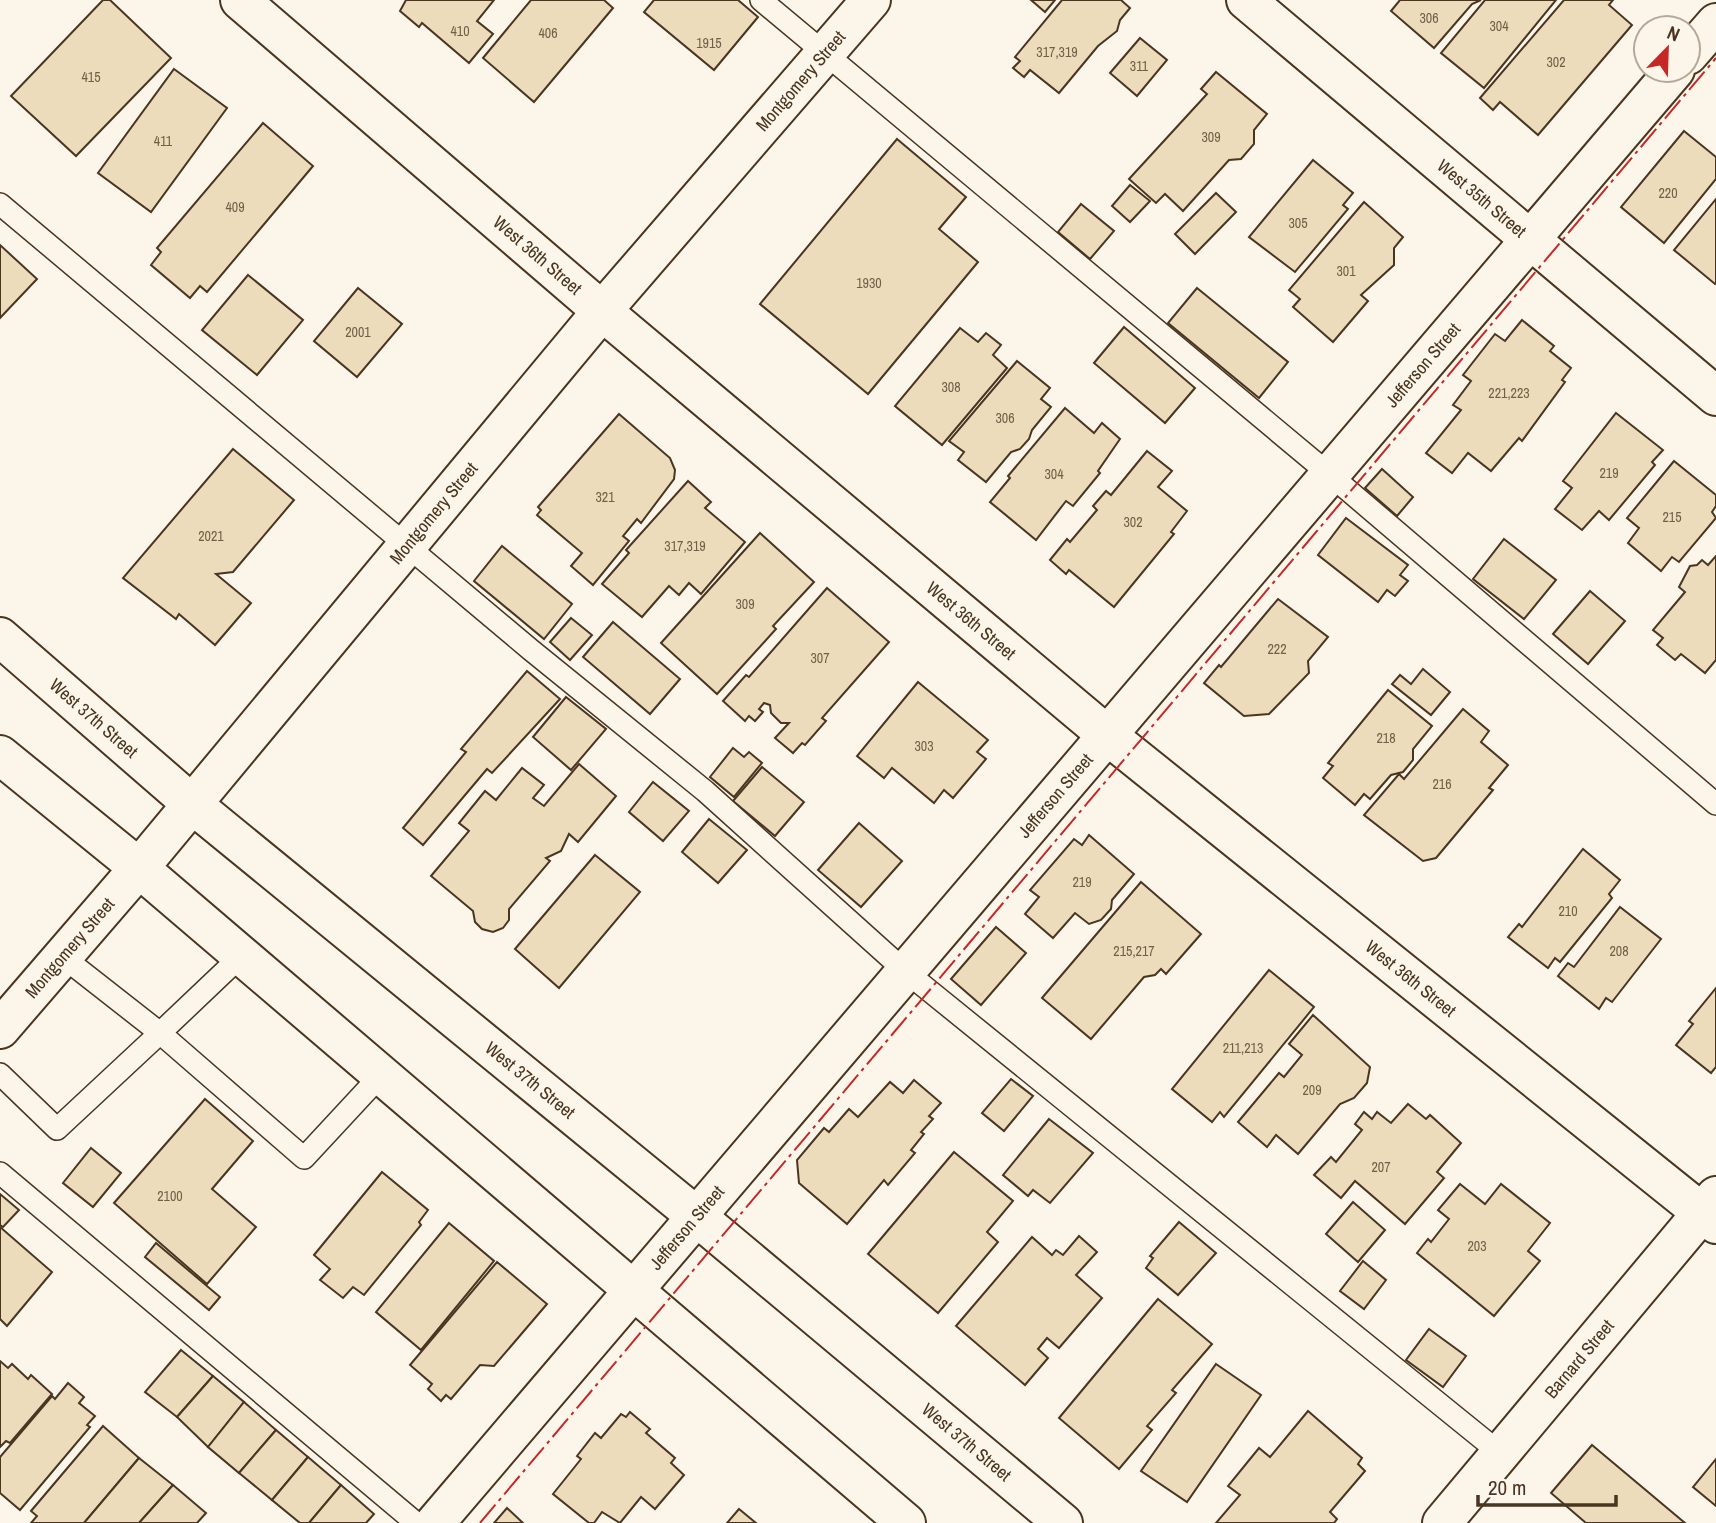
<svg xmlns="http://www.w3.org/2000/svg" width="1716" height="1523" font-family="'Archivo Narrow',sans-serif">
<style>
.building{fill:#ecdcbc;stroke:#4a3520;stroke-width:2}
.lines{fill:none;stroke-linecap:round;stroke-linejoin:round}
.lane-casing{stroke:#4a3520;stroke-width:24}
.street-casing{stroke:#4a3520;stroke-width:42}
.secondary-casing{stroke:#4a3520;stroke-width:42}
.primary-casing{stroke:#4a3520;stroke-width:42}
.lane{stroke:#fbf6e9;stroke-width:21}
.street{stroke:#fbf6e9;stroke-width:38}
.secondary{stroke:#fbf6e9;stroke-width:38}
.primary{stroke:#fbf6e9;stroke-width:38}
.power{stroke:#c62828;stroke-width:2;stroke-dasharray:24 5 3.5 5;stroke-linecap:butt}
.labels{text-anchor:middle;stroke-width:5;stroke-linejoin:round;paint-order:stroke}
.number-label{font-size:14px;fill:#725f47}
.street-label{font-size:18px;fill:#4a3520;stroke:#fbf6e9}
</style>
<rect width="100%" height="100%" fill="#fbf6e9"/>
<!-- building -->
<g class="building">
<path d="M103 0H110L171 58 76 156 11 96Z"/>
<path d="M406 0H494L477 21 493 34 469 63 422 23 419 27 400 11Z"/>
<path d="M531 0H604L613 8 534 102 483 58Z"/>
<path d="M654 0H738L758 17 714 70 644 12Z"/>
<path d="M1031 0H1055L1045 12Z"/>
<path d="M1062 0H1121L1130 8 1120 20 1117 31 1098 46 1059 93 1030 70 1024 77 1013 68 1020 61 1015 57Z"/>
<path d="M1400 0H1481L1472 4 1434 48 1391 11Z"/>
<path d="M1485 0H1556L1484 88 1441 53Z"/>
<path d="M1564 0H1613L1609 5 1632 25 1538 135 1500 102 1493 110 1480 98Z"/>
<path d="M1140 38 1167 60 1137 96 1110 73Z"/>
<path d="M174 69 227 108 151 212 98 173Z"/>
<path d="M1216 72 1267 114 1254 130V144L1241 159 1229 160 1183 211 1165 194 1156 203 1129 179 1207 94 1201 89Z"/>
<path d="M263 123 313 166 207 292 200 286 190 298 151 265 161 252 157 248Z"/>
<path d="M1684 131 1716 157V179L1664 243 1621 207Z"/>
<path d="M897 139 966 197 939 229 978 262 868 394 760 304Z"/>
<path d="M1313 160 1353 193 1343 205 1348 209 1295 272 1249 237Z"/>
<path d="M1130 185 1150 201 1130 222 1112 206Z"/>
<path d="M1216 193 1236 212 1195 254 1175 234Z"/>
<path d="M1716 199V283L1715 284 1674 250Z"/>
<path d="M1364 202 1403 237 1394 248V265L1361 295 1368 301 1333 342 1293 307 1300 299 1289 290Z"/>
<path d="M1081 204 1114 231 1090 259 1058 232Z"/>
<path d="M0 245 37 279 0 318Z"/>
<path d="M248 275 303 320 257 375 202 330Z"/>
<path d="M358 288 402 324 357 377 314 341Z"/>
<path d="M1197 288 1288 362 1259 398 1168 323Z"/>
<path d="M1522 320 1554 346 1550 351 1571 368 1562 380 1565 382 1522 441 1519 438 1491 471 1468 453 1452 473 1426 453 1461 410 1453 405 1471 381 1463 375 1495 334 1505 341Z"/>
<path d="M1124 327 1195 388 1165 423 1094 363Z"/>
<path d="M960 328 978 342 986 333 1001 345 993 355 1007 368 942 445 895 406Z"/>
<path d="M1017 361 1050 388 1041 399 1051 407 1032 430 1029 439 1020 449 1011 452 986 482 958 460 964 452 949 441Z"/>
<path d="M1065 408 1094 433 1102 423 1120 439 1098 471 1100 473 1073 506 1066 501 1036 540 990 502 1010 478 1008 476Z"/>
<path d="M1616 413 1663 450 1652 462 1655 465 1609 520 1599 511 1582 530 1555 509 1572 488 1563 481Z"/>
<path d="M619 414 670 458 675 470 674 479 641 523 637 519 623 536 629 541 593 585 571 566 582 553 537 515 541 510 538 507Z"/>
<path d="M233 449 294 500 233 572 216 574 251 603 215 645 179 614 176 619 123 578Z"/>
<path d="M1147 451 1172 471 1158 487 1187 511 1171 532 1174 534 1114 607 1069 570 1066 574 1050 560 1067 539 1070 542 1097 510 1093 506 1106 491 1111 495Z"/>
<path d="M1674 461 1716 495V506L1712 512 1716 518 1679 562 1672 557 1661 571 1628 543 1639 528 1627 518Z"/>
<path d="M1382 469 1413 497 1397 516 1365 488Z"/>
<path d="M688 481 711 502 705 508 745 542 701 594 689 583 679 595 669 586 642 617 602 584 629 553 626 550Z"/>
<path d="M1346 518 1408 565 1400 575 1408 581 1395 596 1387 590 1378 602 1318 555Z"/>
<path d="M760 533 814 582 773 626 776 629 717 694 661 643Z"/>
<path d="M1504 539 1556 580 1524 619 1473 579Z"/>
<path d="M502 546 572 604 544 639 474 581Z"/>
<path d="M1716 556V660L1705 673 1681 654 1675 660 1657 645 1663 638 1653 630 1685 592 1679 587 1690 566 1697 565 1702 560 1708 565Z"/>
<path d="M827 588 889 642 822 718 826 721 805 745 802 743 793 753 775 738 789 723H781L771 713 770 705 764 703 759 709 763 712 755 721 749 716 745 721 723 701 746 675 749 677Z"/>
<path d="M1590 591 1625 621 1588 664 1553 634Z"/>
<path d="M1278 599 1328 637 1308 661 1309 673 1269 714 1244 716 1204 683 1219 665 1221 667Z"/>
<path d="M571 618 592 635 570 660 550 642Z"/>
<path d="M613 622 680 679 650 714 583 657Z"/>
<path d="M1423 669 1450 692 1431 715 1392 684 1400 675 1411 684Z"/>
<path d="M527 671 560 699 492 773 487 769 423 845 403 828 466 752 461 749Z"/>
<path d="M918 682 988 740 977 752 986 759 953 798 944 790 934 803 892 768 884 778 857 756Z"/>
<path d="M1388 690 1432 726 1413 749V760L1403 772 1391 775 1370 799 1364 794 1355 805 1323 778 1333 766 1328 763Z"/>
<path d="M566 697 606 729 571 770 533 737Z"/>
<path d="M1463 709 1489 731 1481 742 1508 765 1489 788 1493 790 1436 858 1423 861 1364 815 1399 774 1404 779Z"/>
<path d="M733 748 744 757 749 752 762 763 734 797 710 777Z"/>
<path d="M579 764 616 796 578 842 569 834 561 851 546 858 550 861 509 909V920L503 928 493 932 482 929 475 922 473 911 431 876 469 831 459 823 485 791 496 800 522 768 544 785 533 798 544 806Z"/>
<path d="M762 767 804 802 775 836 733 801Z"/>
<path d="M653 782 689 811 663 841 629 812Z"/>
<path d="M709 819 747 850 718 883 682 852Z"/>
<path d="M859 823 902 861 861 907 818 870Z"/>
<path d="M1089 835 1134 874 1112 900 1111 909 1101 920 1089 924 1075 913 1053 938 1025 914 1039 897 1030 890 1074 839 1082 845Z"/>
<path d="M1583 849 1620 880 1609 894 1612 898 1560 962 1555 958 1548 968 1508 937 1519 924 1522 927Z"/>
<path d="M595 855 640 892 559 988 515 949Z"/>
<path d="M1141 882 1201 934 1166 974 1161 969 1155 975 1144 977 1091 1039 1042 998Z"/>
<path d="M1620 907 1661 939 1612 1002 1606 998 1599 1009 1558 976 1568 963 1574 967Z"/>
<path d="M996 927 1026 953 981 1005 951 979Z"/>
<path d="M1269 970 1314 1007 1224 1117 1220 1112 1212 1122 1172 1089Z"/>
<path d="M1716 988V1067L1711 1073 1676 1045 1693 1024 1689 1021Z"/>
<path d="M1313 1015 1370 1067 1367 1083 1354 1098 1340 1104 1298 1154 1276 1135 1267 1147 1238 1122 1279 1073 1284 1077 1302 1055 1289 1044Z"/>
<path d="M1011 1079 1033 1096 1004 1131 982 1113Z"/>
<path d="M914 1080 941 1103 929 1116 933 1119 921 1132 924 1134 911 1150 915 1153 888 1185 884 1180 847 1224 799 1183 797 1160 824 1128 829 1132 849 1109 858 1117 890 1082 903 1093Z"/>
<path d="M205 1099 253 1141 212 1189 256 1227 207 1284 114 1203Z"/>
<path d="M1408 1104 1426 1119 1430 1115 1461 1143 1437 1172 1444 1178 1405 1224 1355 1181 1341 1198 1314 1175 1331 1157 1336 1162 1362 1130 1355 1124 1364 1112 1372 1119 1377 1112 1391 1123Z"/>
<path d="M1049 1119 1093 1153 1050 1203 1033 1190 1028 1196 1003 1175Z"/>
<path d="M91 1148 121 1173 93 1207 63 1183Z"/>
<path d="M954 1152 1013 1201 987 1232 998 1242 938 1313 868 1254Z"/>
<path d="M382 1172 428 1210 419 1222 421 1225 364 1295 353 1287 343 1298 320 1280 330 1269 314 1255Z"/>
<path d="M1460 1184 1485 1204 1501 1184 1550 1223 1528 1251 1540 1261 1494 1316 1417 1253 1428 1239 1431 1242 1449 1219 1438 1210Z"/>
<path d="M0 1194 19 1210 3 1227 0 1225Z"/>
<path d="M1353 1202 1385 1230 1358 1262 1326 1234Z"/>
<path d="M1179 1222 1216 1253 1178 1295 1146 1268 1153 1258 1150 1256Z"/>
<path d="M449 1223 494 1261 421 1350 376 1312Z"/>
<path d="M0 1227 52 1272 7 1326 0 1319Z"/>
<path d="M1079 1236 1097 1252 1076 1275 1102 1298 1059 1348 1047 1338 1038 1349 1048 1358 1025 1385 956 1326 1032 1237 1052 1255 1056 1250 1063 1255Z"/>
<path d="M156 1243 220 1297 209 1310 145 1257Z"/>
<path d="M1363 1261 1386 1280 1364 1309 1340 1291Z"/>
<path d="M497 1262 547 1304 494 1366 480 1365 451 1399 446 1395 441 1401 428 1389 432 1384 410 1365Z"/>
<path d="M1158 1299 1212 1344 1172 1390 1176 1393 1147 1426 1152 1430 1119 1469 1059 1418Z"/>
<path d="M1429 1329 1466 1356 1443 1387 1406 1360Z"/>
<path d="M181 1350 213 1376 177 1417 145 1392Z"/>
<path d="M0 1361 8 1368 12 1364 28 1379 31 1375 52 1394 10 1443 6 1441 0 1447Z"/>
<path d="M1216 1364 1261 1395 1187 1502 1141 1471Z"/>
<path d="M213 1376 244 1402 208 1447 177 1417Z"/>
<path d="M68 1383 84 1397 79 1403 95 1416 87 1425 90 1427 20 1510 0 1493V1457L52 1396 55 1399Z"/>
<path d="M244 1402 276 1430 239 1473 208 1447Z"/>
<path d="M1308 1411 1362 1458 1358 1464 1365 1471 1330 1512 1337 1519 1334 1523H1216L1240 1495 1228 1486 1259 1448 1270 1457Z"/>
<path d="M630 1412 650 1429 646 1433 675 1458 671 1463 684 1475 655 1509 641 1497 620 1523 602 1512 594 1523H589L553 1494 581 1459 577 1456 595 1433 601 1438 621 1414 626 1417Z"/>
<path d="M103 1426 139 1458 84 1523H31L37 1516 31 1511Z"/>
<path d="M276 1430 308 1457 272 1500 239 1473Z"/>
<path d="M1592 1445 1685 1523H1586L1551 1493Z"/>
<path d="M308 1457 341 1485 309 1523H300L272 1500Z"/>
<path d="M139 1458 173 1485 139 1523H84Z"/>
<path d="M1716 1459V1506L1693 1487Z"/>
<path d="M173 1485 206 1513 197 1523H139Z"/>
<path d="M341 1485 374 1514 366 1523H309Z"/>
<path d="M507 1508 523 1523H494Z"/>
<path d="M739 1509 756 1523H727Z"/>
</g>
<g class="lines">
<defs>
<g id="lane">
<path d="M761 0 1329 474 1716 804"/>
<path d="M0 204 531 650 705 791 905 971 1500 1453"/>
<path d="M63 957 160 1033 241 956"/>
<path d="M0 1074 57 1129 160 1033 304 1158 381 1075"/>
<path d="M0 1173 416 1523"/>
</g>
<g id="street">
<path id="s1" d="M240 0 602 311 1107 735 1716 1224"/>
<path id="s2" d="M1246 0 1716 396"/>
<path d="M1688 55 1716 23"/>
<path id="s3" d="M435 1523 1675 70"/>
</g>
<g id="secondary">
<path id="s4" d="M0 1029 139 868 602 311 871 0"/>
<path id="s5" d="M1442 1523 1716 1196"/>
</g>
<g id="primary">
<path id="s6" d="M0 637 192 804 696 1216 1063 1523"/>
<path d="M0 755 139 868 906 1523"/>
</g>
</defs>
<!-- lane casing -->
<use href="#lane" class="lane-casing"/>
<!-- street casing -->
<use href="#street" class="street-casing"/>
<!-- secondary casing -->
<use href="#secondary" class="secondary-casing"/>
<!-- primary casing -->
<use href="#primary" class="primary-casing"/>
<!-- lane -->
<use href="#lane" class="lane"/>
<!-- street -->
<use href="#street" class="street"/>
<!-- secondary -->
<use href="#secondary" class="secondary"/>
<!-- primary -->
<use href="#primary" class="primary"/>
<!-- power -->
<path class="power" d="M480 1523 1716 58"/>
</g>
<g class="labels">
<!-- number labels -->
<g class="number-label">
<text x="1429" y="23">306</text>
<text x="1499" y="31">304</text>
<text x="460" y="36">410</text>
<text x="548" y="38">406</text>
<text x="709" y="48">1915</text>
<text x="1057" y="57">317,319</text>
<text x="1556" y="67">302</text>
<text x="1139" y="71">311</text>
<text x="91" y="82">415</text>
<text x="1211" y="142">309</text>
<text x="163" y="146">411</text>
<text x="1668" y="198">220</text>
<text x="235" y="212">409</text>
<text x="1298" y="228">305</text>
<text x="1346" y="276">301</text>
<text x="869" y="288">1930</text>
<text x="358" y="337">2001</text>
<text x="951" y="392">308</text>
<text x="1509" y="398">221,223</text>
<text x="1005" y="423">306</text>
<text x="1609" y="478">219</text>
<text x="1054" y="479">304</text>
<text x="605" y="502">321</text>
<text x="1672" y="522">215</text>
<text x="1133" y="527">302</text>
<text x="211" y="541">2021</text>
<text x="685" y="551">317,319</text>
<text x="745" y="609">309</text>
<text x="1277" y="654">222</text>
<text x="820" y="663">307</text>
<text x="1386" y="743">218</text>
<text x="924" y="751">303</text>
<text x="1442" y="789">216</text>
<text x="1082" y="887">219</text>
<text x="1568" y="916">210</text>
<text x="1134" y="956">215,217</text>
<text x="1619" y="956">208</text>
<text x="1243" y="1053">211,213</text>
<text x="1312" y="1095">209</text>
<text x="1381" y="1172">207</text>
<text x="170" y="1201">2100</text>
<text x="1477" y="1251">203</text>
</g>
<!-- street labels -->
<g class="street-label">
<text dy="6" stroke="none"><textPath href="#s4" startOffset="1241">Montgomery Street</textPath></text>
<text dy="6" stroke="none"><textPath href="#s2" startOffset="308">West 35th Street</textPath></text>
<text dy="6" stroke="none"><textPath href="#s1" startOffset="392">West 36th Street</textPath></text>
<text dy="6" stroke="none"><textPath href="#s3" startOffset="1522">Jefferson Street</textPath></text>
<text dy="6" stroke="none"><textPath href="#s4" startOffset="674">Montgomery Street</textPath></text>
<text dy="6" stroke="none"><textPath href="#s1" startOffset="959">West 36th Street</textPath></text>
<text dy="6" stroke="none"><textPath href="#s6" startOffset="124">West 37th Street</textPath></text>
<text dy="6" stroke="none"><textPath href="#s3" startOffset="956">Jefferson Street</textPath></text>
<text dy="6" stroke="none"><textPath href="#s4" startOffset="107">Montgomery Street</textPath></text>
<text dy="6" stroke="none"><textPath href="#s1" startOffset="1526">West 36th Street</textPath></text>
<text dy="6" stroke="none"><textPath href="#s6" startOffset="691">West 37th Street</textPath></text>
<text dy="6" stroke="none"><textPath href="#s3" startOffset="388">Jefferson Street</textPath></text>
<text dy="6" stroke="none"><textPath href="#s5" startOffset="214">Barnard Street</textPath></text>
<text dy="6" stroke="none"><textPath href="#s6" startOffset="1258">West 37th Street</textPath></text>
</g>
</g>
<!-- north arrow -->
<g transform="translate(1667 49) rotate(23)"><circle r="33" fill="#fbf6e9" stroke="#b4a999" stroke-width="2"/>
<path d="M0-5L12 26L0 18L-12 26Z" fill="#c62828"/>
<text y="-10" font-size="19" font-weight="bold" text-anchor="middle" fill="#4a3520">N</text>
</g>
<!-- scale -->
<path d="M1478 1495v10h138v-10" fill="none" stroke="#4a3520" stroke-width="3.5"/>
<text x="1488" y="1495" font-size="21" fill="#4a3520" stroke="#fbf6e9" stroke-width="5" paint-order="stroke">20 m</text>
</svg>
